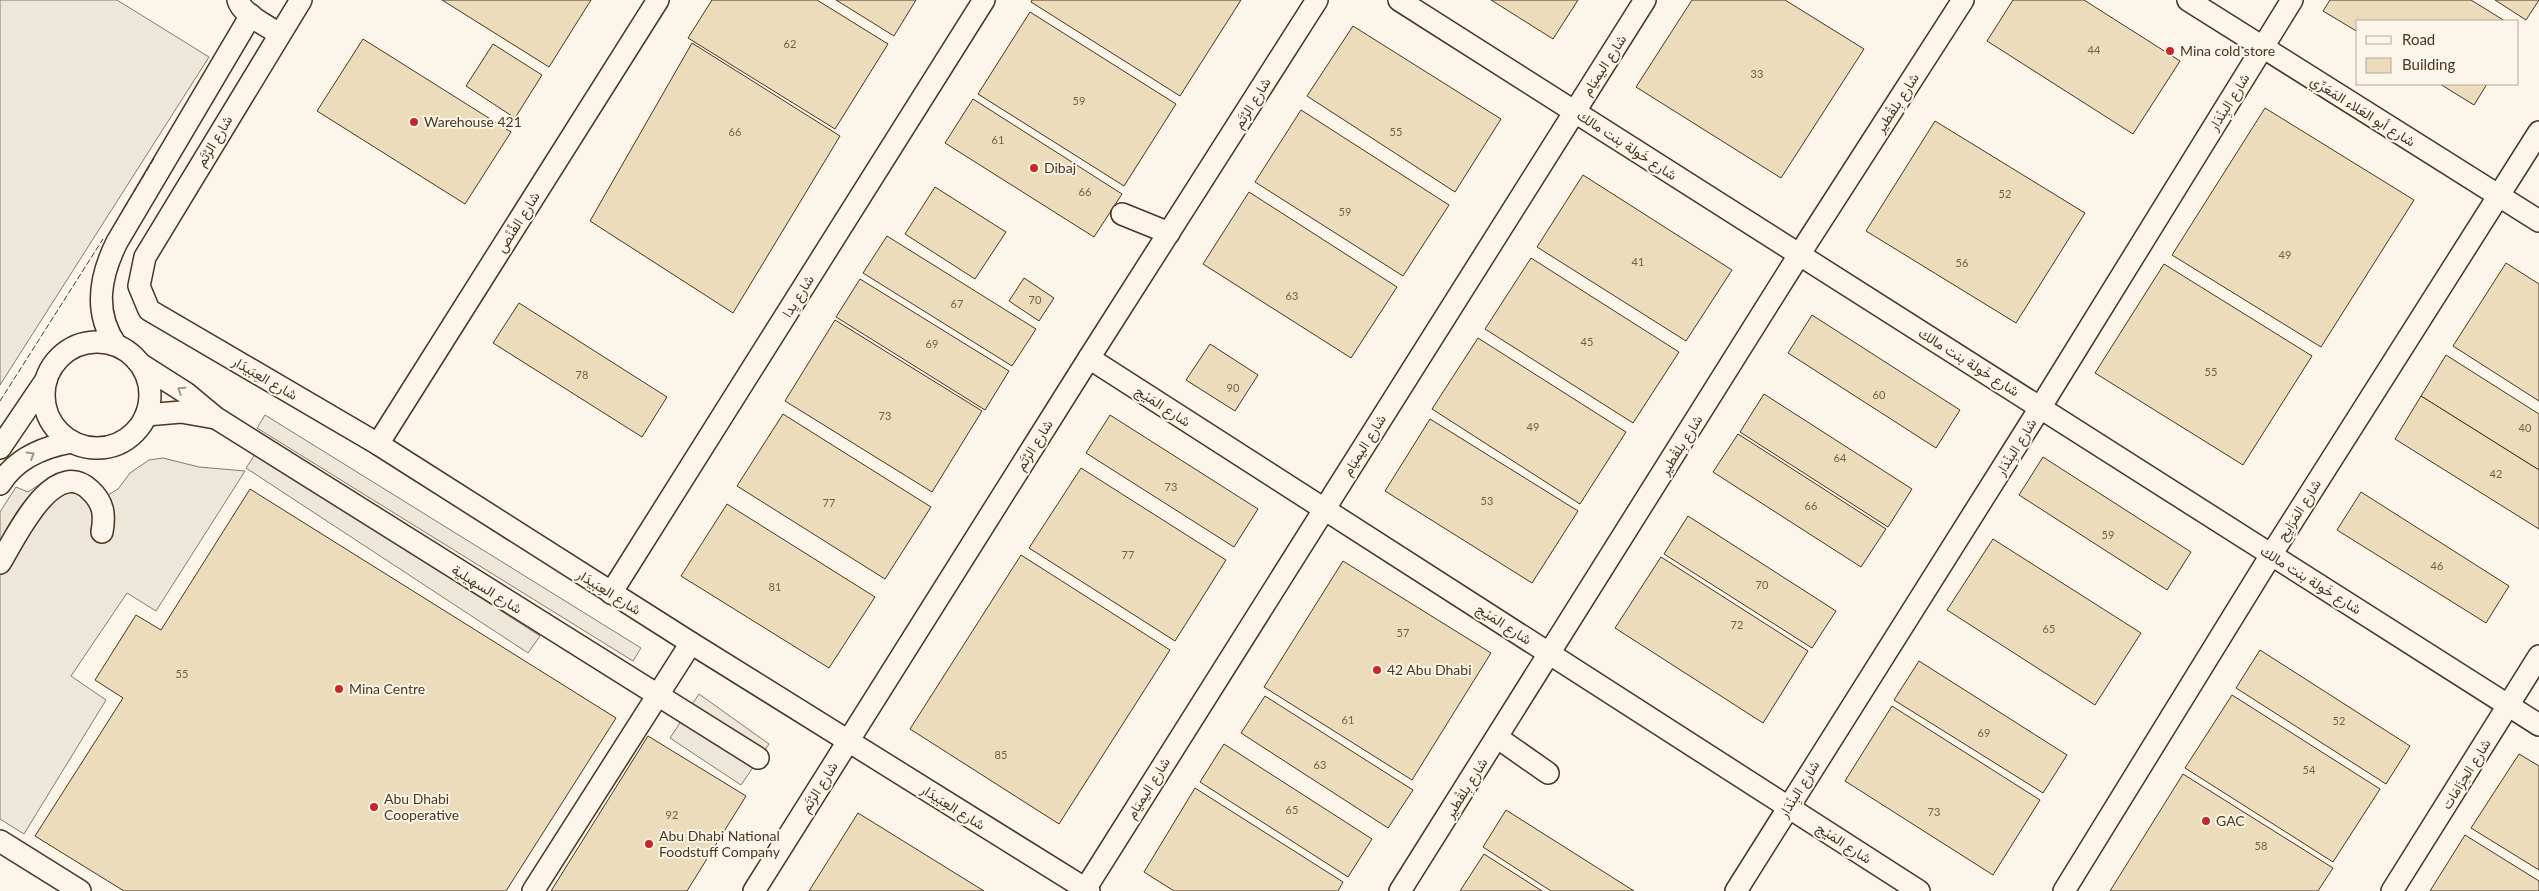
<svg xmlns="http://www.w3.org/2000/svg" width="2539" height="891" font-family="Lato,Vazirmatn,sans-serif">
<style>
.parking{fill:#ede7d9;stroke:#887966}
.building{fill:#ecdcbc;stroke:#4a3520}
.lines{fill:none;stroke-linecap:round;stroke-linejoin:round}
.minor-casing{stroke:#4a3520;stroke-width:24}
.minor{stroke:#fbf6e9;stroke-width:21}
.fence{stroke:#4a3520;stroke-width:1;stroke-dasharray:6 2.5;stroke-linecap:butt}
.oneway{stroke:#a29684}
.poi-dot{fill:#c62828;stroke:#fbf6e9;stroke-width:2}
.labels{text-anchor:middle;stroke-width:4;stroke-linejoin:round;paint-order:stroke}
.number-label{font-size:11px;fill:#725f47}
.poi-label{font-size:14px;fill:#4a3520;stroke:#fbf6e9;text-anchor:start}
.street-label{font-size:14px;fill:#4a3520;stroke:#fbf6e9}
</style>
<rect width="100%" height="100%" fill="#fbf6e9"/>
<!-- parking -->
<g class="parking">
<path d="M0 0H117L209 57 0 385Z"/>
<path d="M265 415 641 648 633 661 257 428Z"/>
<path d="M256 453 540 636 528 653 246 468Z"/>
<path d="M163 458 199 467 245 471 156 611 127 593 71 676 106 700 24 834 0 819V512L16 487 28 492 43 482 60 477 108 495 118 489 130 473 149 460Z"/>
<path d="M699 694 769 744 741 785 670 738Z"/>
</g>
<!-- building -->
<g class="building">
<path d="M442 0H591L549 67Z"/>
<path d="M712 0H817L888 44 835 129 688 38Z"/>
<path d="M836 0H916L894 36Z"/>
<path d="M1032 0H1241L1180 96 1031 2Z"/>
<path d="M1491 0H1578L1553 39Z"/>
<path d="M1692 0H1785L1864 49 1781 178 1636 87Z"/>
<path d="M2013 0H2084L2180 61 2133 134 1987 41Z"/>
<path d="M2330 0H2471L2505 21H2358V32L2323 11Z"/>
<path d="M2495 0H2539L2526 20Z"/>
<path d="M1030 12 1176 104 1124 186 978 94Z"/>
<path d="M1353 26 1501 119 1455 192 1307 96Z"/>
<path d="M363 39 511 132 465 204 317 111Z"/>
<path d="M692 43 840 136 733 313 590 221Z"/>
<path d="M493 44 542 75 515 118 466 86Z"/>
<path d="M2440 84H2487L2474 105Z"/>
<path d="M973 99 1122 194 1094 237 945 143Z"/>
<path d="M2265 108 2414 200 2321 347 2172 255Z"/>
<path d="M1301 110 1449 205 1403 276 1255 182Z"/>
<path d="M1935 121 2085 213 2016 323 1866 231Z"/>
<path d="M1583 175 1732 270 1686 341 1537 247Z"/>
<path d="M935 187 1006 232 975 279 905 234Z"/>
<path d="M1249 192 1397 287 1351 358 1203 264Z"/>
<path d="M887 236 1036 329 1012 366 863 273Z"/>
<path d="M1531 258 1679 352 1633 423 1485 329Z"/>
<path d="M2506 263 2539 284V401L2453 346Z"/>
<path d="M2164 264 2312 356 2243 465 2095 373Z"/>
<path d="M1024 278 1054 298 1039 321 1009 301Z"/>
<path d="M860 279 1009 371 985 410 836 317Z"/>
<path d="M519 303 667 397 642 437 493 343Z"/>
<path d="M1812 315 1960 410 1936 448 1788 353Z"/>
<path d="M835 320 982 411 932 492 785 401Z"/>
<path d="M1478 338 1626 432 1580 504 1432 409Z"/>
<path d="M1210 344 1258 375 1235 411 1186 380Z"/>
<path d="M2446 355 2539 414V470L2421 396Z"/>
<path d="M1764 394 1912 489 1888 527 1740 432Z"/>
<path d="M2421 396 2539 470V529L2395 439Z"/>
<path d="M783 414 931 507 885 579 737 486Z"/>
<path d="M1110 415 1258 509 1234 547 1086 453Z"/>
<path d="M1430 419 1578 511 1532 583 1385 491Z"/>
<path d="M1738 434 1886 529 1861 567 1713 472Z"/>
<path d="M2043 457 2191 552 2167 590 2019 495Z"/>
<path d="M1081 468 1226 560 1175 641 1029 548Z"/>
<path d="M250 489 616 718 506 891H124L35 836 123 698 95 680 136 615 161 630Z"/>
<path d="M2361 492 2509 586 2486 623 2337 530Z"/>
<path d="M727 504 875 597 829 668 681 576Z"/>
<path d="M1688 516 1836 611 1812 648 1664 554Z"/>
<path d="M1993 539 2141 633 2095 705 1947 610Z"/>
<path d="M1021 555 1170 650 1059 824 910 729Z"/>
<path d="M1661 557 1808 651 1763 723 1615 628Z"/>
<path d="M1343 561 1491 653 1412 780 1264 687Z"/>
<path d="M2260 650 2410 746 2386 784 2236 688Z"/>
<path d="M1919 661 2067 755 2043 793 1894 700Z"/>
<path d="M2232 695 2380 789 2333 862 2185 768Z"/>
<path d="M1265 696 1413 790 1388 828 1241 733Z"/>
<path d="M1892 706 2040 800 1993 875 1845 781Z"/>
<path d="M648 736 746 796 687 891H551Z"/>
<path d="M1224 744 1372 839 1348 877 1200 782Z"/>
<path d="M2519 754 2539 766V870L2471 828Z"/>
<path d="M2183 774 2333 868 2318 891H2110Z"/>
<path d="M1195 788 1343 882 1338 891H1174L1144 872Z"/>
<path d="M1506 810 1634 891H1551L1483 847Z"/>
<path d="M858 813 984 891H809Z"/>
<path d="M2465 835 2539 881V891H2430Z"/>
<path d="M1484 854 1542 891H1460Z"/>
</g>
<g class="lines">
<defs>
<g id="minor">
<path d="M238 0C242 15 267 25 279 34"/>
<path d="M301 0 145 257 139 286 149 310 378 444 691 643 1089 891"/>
<path d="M1399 0 2539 725"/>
<path d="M2188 0 2539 221"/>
<path d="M1122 214 1169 233"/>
<circle cx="97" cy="395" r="53"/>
<path d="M116 345C93 312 100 276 117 242L251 15"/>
<path d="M1089 358 1919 891"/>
<path d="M142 365 186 393 216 418 758 758"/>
<path d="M146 415 181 412 215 418"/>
<path d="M378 444 658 0"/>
<path d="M0 448 46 380"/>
<path d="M0 484C16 458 43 447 72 442"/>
<path d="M0 563C15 539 53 455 90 490 104 503 105 515 102 532"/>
<path d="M611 593 984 0"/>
<path d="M1498 738 1548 773"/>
<path d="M0 841 80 891"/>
<path d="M533 891 691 643"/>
<path d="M754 891 1089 358 1317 0"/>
<path d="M1084 891 1645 0"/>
<path d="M1400 891 1799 255 1963 0"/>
<path d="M1736 891 2040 408 2292 0"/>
<path d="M2064 891 2271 555 2539 132"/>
<path d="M2392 891 2539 656"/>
</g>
</defs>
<!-- minor casing -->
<use href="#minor" class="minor-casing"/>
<!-- minor -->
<use href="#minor" class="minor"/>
<!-- fence -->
<g class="fence">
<path d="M120 215 155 157"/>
<path d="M0 401 103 239"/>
</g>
</g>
<!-- one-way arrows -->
<defs><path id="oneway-chevron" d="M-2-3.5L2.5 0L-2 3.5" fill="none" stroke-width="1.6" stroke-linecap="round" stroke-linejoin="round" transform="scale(1.25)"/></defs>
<g class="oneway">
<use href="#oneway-chevron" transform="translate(181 390) rotate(-147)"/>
<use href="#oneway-chevron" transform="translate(31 455) rotate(-31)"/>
</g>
<!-- markers -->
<g class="poi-dot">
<circle cx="2170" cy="51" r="5"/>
<circle cx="414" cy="122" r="5"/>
<circle cx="1034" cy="168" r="5"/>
<circle cx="1377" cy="670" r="5"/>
<circle cx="339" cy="689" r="5"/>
<circle cx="374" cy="807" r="5"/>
<circle cx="2206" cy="821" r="5"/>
<circle cx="649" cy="844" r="5"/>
</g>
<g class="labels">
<!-- number labels -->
<g class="number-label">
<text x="790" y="48">62</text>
<text x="2094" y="54">44</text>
<text x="1757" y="78">33</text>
<text x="1079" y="105">59</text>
<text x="735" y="136">66</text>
<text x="1396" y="136">55</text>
<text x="998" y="144">61</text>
<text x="1085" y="196">66</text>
<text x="2005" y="198">52</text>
<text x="1345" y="216">59</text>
<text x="2285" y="259">49</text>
<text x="1638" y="266">41</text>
<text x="1962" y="267">56</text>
<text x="1292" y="300">63</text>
<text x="1035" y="304">70</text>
<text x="957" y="308">67</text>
<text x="1587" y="346">45</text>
<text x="932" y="348">69</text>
<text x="2211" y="376">55</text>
<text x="582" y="379">78</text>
<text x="1233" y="392">90</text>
<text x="1879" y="399">60</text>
<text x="885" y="420">73</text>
<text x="1533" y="431">49</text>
<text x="2525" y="432">40</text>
<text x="1840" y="462">64</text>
<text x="2496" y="478">42</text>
<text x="1171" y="491">73</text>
<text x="1487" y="505">53</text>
<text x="829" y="507">77</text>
<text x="1811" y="510">66</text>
<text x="2108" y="539">59</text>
<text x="1128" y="559">77</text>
<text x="2437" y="570">46</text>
<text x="1762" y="589">70</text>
<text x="775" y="591">81</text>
<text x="1737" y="629">72</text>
<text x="2049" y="633">65</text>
<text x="1403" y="637">57</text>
<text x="182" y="678">55</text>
<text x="1348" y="724">61</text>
<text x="2339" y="725">52</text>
<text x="1984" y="737">69</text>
<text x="1001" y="759">85</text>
<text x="1320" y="769">63</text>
<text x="2309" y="774">54</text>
<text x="1292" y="814">65</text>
<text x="1934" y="816">73</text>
<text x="672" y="819">92</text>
<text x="2261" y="850">58</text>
</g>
<!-- poi labels -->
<g class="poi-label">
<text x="2180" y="56">Mina cold store</text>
<text x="424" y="127">Warehouse 421</text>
<text x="1044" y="173">Dibaj</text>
<text x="1387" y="675">42 Abu Dhabi</text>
<text x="349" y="694">Mina Centre</text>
<text x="384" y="804">Abu Dhabi<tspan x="384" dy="16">Cooperative</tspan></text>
<text x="2216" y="826">GAC</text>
<text x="659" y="841">Abu Dhabi National<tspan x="659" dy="16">Foodstuff Company</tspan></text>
</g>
<!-- street labels -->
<g class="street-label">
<text transform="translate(1604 65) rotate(-57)" y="5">شارع اليميَام</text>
<text transform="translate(2229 102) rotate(-58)" y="5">شارع البِنْدَار</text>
<text transform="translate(1252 103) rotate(-58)" y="5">شارع الرُتَم</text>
<text transform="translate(1897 103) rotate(-57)" y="5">شارع بِلقْطير</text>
<text transform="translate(2363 111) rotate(32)" y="5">شارع أبو العَلاء المَعَرِّي</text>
<text transform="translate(214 141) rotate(-59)" y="5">شارع الرُتَم</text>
<text transform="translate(1627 145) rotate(33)" y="5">شارع خَولة بنت مالك</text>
<text transform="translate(518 222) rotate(-58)" y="5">شارع الفُنْص</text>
<text transform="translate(798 296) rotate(-58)" y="5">شارع يِدا</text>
<text transform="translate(1969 362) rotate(32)" y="5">شارع خَولة بنت مالك</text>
<text transform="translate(265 378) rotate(30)" y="5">شارع العِبَيدَار</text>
<text transform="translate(1163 406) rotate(33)" y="5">شارع المَيْج</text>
<text transform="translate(1034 445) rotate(-58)" y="5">شارع الرُتَم</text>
<text transform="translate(1364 445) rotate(-58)" y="5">شارع اليميَام</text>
<text transform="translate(1681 445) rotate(-58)" y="5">شارع بِلقْطير</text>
<text transform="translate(2016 447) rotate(-58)" y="5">شارع البِنْدَار</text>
<text transform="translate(2299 510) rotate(-58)" y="5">شارع المَرَايِح</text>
<text transform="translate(2311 580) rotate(32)" y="5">شارع خَولة بنت مالك</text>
<text transform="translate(487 589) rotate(32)" y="5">شارع السهيلية</text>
<text transform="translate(609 592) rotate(32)" y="5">شارع العِبَيدَار</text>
<text transform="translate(1504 624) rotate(33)" y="5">شارع المَيْج</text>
<text transform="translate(2466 774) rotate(-58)" y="5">شارع الحِزَامَات</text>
<text transform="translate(819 787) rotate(-58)" y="5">شارع الرُتَم</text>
<text transform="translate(1148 788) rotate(-58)" y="5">شارع اليميَام</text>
<text transform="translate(1466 788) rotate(-58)" y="5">شارع بِلقْطير</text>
<text transform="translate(1799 789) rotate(-58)" y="5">شارع البِنْدَار</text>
<text transform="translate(953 807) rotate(32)" y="5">شارع العِبَيدَار</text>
<text transform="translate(1844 843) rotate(33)" y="5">شارع المَيْج</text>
</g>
</g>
<!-- legend -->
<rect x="2356" y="20" width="162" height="65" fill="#fbf6e9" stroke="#b4a999"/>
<rect x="2366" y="36" width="25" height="8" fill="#fbf6e9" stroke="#b4a999"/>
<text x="2402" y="45" font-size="15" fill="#4a3520">Road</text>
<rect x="2366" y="58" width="25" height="15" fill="#ecdcbc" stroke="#b4a999"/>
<text x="2402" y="70" font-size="15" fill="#4a3520">Building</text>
</svg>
